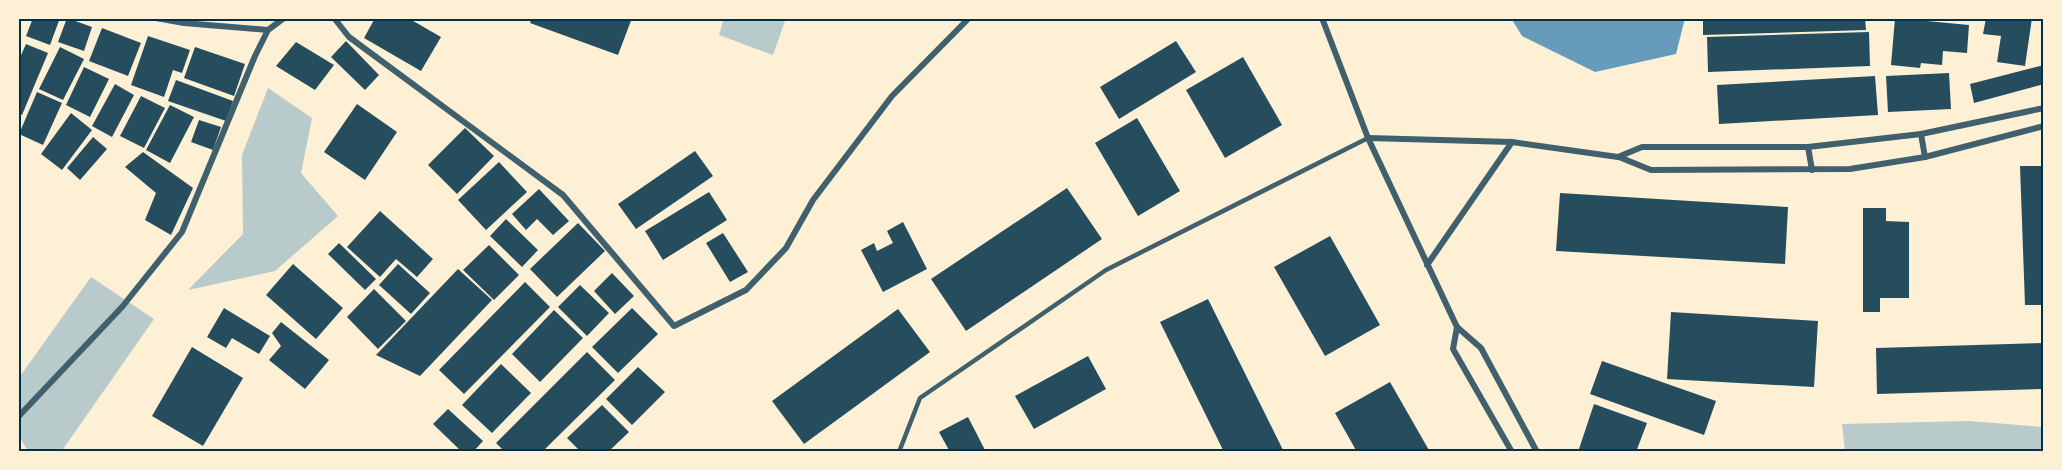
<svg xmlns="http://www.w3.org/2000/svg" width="2062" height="470" font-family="Quicksand,sans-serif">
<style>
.green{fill:#b9caca}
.water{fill:#669bbc}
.building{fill:#264d5e}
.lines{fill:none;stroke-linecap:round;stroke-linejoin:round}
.service{stroke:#3f606c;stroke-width:4.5}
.minor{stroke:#3f606c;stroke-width:6}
.neatline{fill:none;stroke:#003049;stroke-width:2}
</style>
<rect width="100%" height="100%" fill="#fdf0d5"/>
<!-- green -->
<g class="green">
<path d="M724 18H786L773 55 719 35Z"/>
<path d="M268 88 312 118 301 173 338 216 275 271 188 290 243 234 242 155Z"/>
<path d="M91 277 154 319 61 452H29L18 435V379Z"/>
<path d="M1969 421 2044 427V452H1845L1842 424Z"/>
</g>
<!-- water -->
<path class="water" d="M1511 18H1685L1676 54 1595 72 1522 36Z"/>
<!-- building -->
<g class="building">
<path d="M33 18H60L50 45 26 36Z"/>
<path d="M67 18 92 27 84 51 58 42Z"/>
<path d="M375 18H408L441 37 421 71 364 38Z"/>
<path d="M532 18H632L618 55 530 23Z"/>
<path d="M1703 18H1865L1866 30 1703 35Z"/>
<path d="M1895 18 1969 25 1967 53 1943 51 1942 65 1921 63 1920 68 1891 65Z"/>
<path d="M1986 18H2032L2025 66 1997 62 2001 36 1983 34Z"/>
<path d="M102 28 141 43 128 76 89 61Z"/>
<path d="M1869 32 1870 66 1708 72 1707 37Z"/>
<path d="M148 36 190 50 182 73 173 70 164 97 131 85Z"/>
<path d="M346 41 379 75 365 90 331 57Z"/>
<path d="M1176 41 1196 72 1119 119 1100 87Z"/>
<path d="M296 42 334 65 315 90 276 66Z"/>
<path d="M26 44 48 53 22 115 18 113V62Z"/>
<path d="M60 47 84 59 63 100 39 89Z"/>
<path d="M195 47 245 64 234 96 184 78Z"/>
<path d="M1243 57 1282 125 1225 158 1186 90Z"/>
<path d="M2044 65V84L1974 103 1970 84Z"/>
<path d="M84 67 109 79 90 117 66 105Z"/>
<path d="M1949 73 1951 109 1888 112 1886 76Z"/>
<path d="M1875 76 1878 115 1719 124 1717 85Z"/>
<path d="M176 80 233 101 226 121 168 101Z"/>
<path d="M115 84 134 95 112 137 92 126Z"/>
<path d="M37 92 62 103 43 145 19 134Z"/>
<path d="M141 96 165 108 144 148 120 136Z"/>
<path d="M357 104 397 132 365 180 324 152Z"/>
<path d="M170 105 194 117 170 163 146 150Z"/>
<path d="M71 113 92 130 62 170 41 154Z"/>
<path d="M1137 118 1180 191 1138 216 1095 143Z"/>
<path d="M199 120 221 127 213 150 191 142Z"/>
<path d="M465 128 494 156 457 194 428 165Z"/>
<path d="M93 137 107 149 80 180 67 168Z"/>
<path d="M695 151 713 176 636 229 618 204Z"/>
<path d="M143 152 193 188 171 235 145 220 156 193 125 167Z"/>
<path d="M499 162 527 192 486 230 458 200Z"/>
<path d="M2020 166H2044V305H2025Z"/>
<path d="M1067 188 1102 239 966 331 931 279Z"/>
<path d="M539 189 569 221 553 235 537 219 526 230 512 214Z"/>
<path d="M709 192 727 220 663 260 645 231Z"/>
<path d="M1560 193 1788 207 1785 264 1556 251Z"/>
<path d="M1863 208H1886V221L1909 222V298H1880V312H1863Z"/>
<path d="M380 211 433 259 417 277 396 259 380 277 347 247Z"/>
<path d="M506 219 538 250 522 267 490 236Z"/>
<path d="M903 222 927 269 883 292 861 250 874 243 877 251 893 243 887 231Z"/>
<path d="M578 223 605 251 557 297 530 269Z"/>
<path d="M723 233 748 272 730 282 706 243Z"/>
<path d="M1330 236 1380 325 1325 356 1274 267Z"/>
<path d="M339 243 376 279 365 290 328 254Z"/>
<path d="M489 245 519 275 494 300 463 270Z"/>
<path d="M293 264 343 308 316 339 266 295Z"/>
<path d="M398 264 430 293 411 314 379 285Z"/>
<path d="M458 269 492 300 420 376 376 355Z"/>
<path d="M612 273 634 296 615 314 594 291Z"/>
<path d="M525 282 550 307 464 394 439 370Z"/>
<path d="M580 285 609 313 587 336 558 307Z"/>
<path d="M374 289 406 321 378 349 347 317Z"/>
<path d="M1208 299 1284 452H1224L1160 322Z"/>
<path d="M224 308 270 336 259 354 232 338 226 348 207 337Z"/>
<path d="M632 308 658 334 618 373 592 347Z"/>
<path d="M898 309 930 352 804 444 772 401Z"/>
<path d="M554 310 583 338 540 382 512 354Z"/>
<path d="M1671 312 1818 321 1814 387 1667 379Z"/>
<path d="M281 322 329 360 305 389 269 360 281 346 272 333Z"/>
<path d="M2044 343V389L1877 394 1876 348Z"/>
<path d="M192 347 243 378 203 446 152 416Z"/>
<path d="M587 352 615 380 542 452H505L496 443Z"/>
<path d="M1088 356 1106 389 1034 429 1015 396Z"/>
<path d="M1602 361 1716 401 1704 435 1590 394Z"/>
<path d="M501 364 531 393 492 433 462 405Z"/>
<path d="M638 367 665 392 632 425 606 399Z"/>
<path d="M1390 382 1430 452H1357L1335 413Z"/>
<path d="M1594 404 1647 423 1636 452H1578Z"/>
<path d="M602 405 629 432 608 452H581L567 438Z"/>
<path d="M448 409 483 441 473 452H462L433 424Z"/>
<path d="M968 417 986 452H950L939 432Z"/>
</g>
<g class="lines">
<!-- service -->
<path class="service" d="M899 452 920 398 1106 270 1368 138"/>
<!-- minor -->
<g class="minor">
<path d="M156 18 184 23 268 30"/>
<path d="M334 18 349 37 563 195 674 326 746 290 786 248 813 200 892 96 969 18"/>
<path d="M1322 18 1368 138 1457 327 1481 348 1537 452"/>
<path d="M1921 134 1925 157"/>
<path d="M1368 138 1512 142 1618 157 1642 147H1808L1921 134 2044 108"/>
<path d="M1808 147 1812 170"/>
<path d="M1619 157 1651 170 1850 169 1925 157 2044 126"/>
<path d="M1427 265 1512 142"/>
<path d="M1457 327 1453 349 1512 452"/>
<path d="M18 417 122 307 182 232 255 56 268 30 284 18"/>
</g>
</g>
<!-- border -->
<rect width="2062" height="470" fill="none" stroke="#fdf0d5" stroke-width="39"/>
<rect x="20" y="20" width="2022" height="430" class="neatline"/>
</svg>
